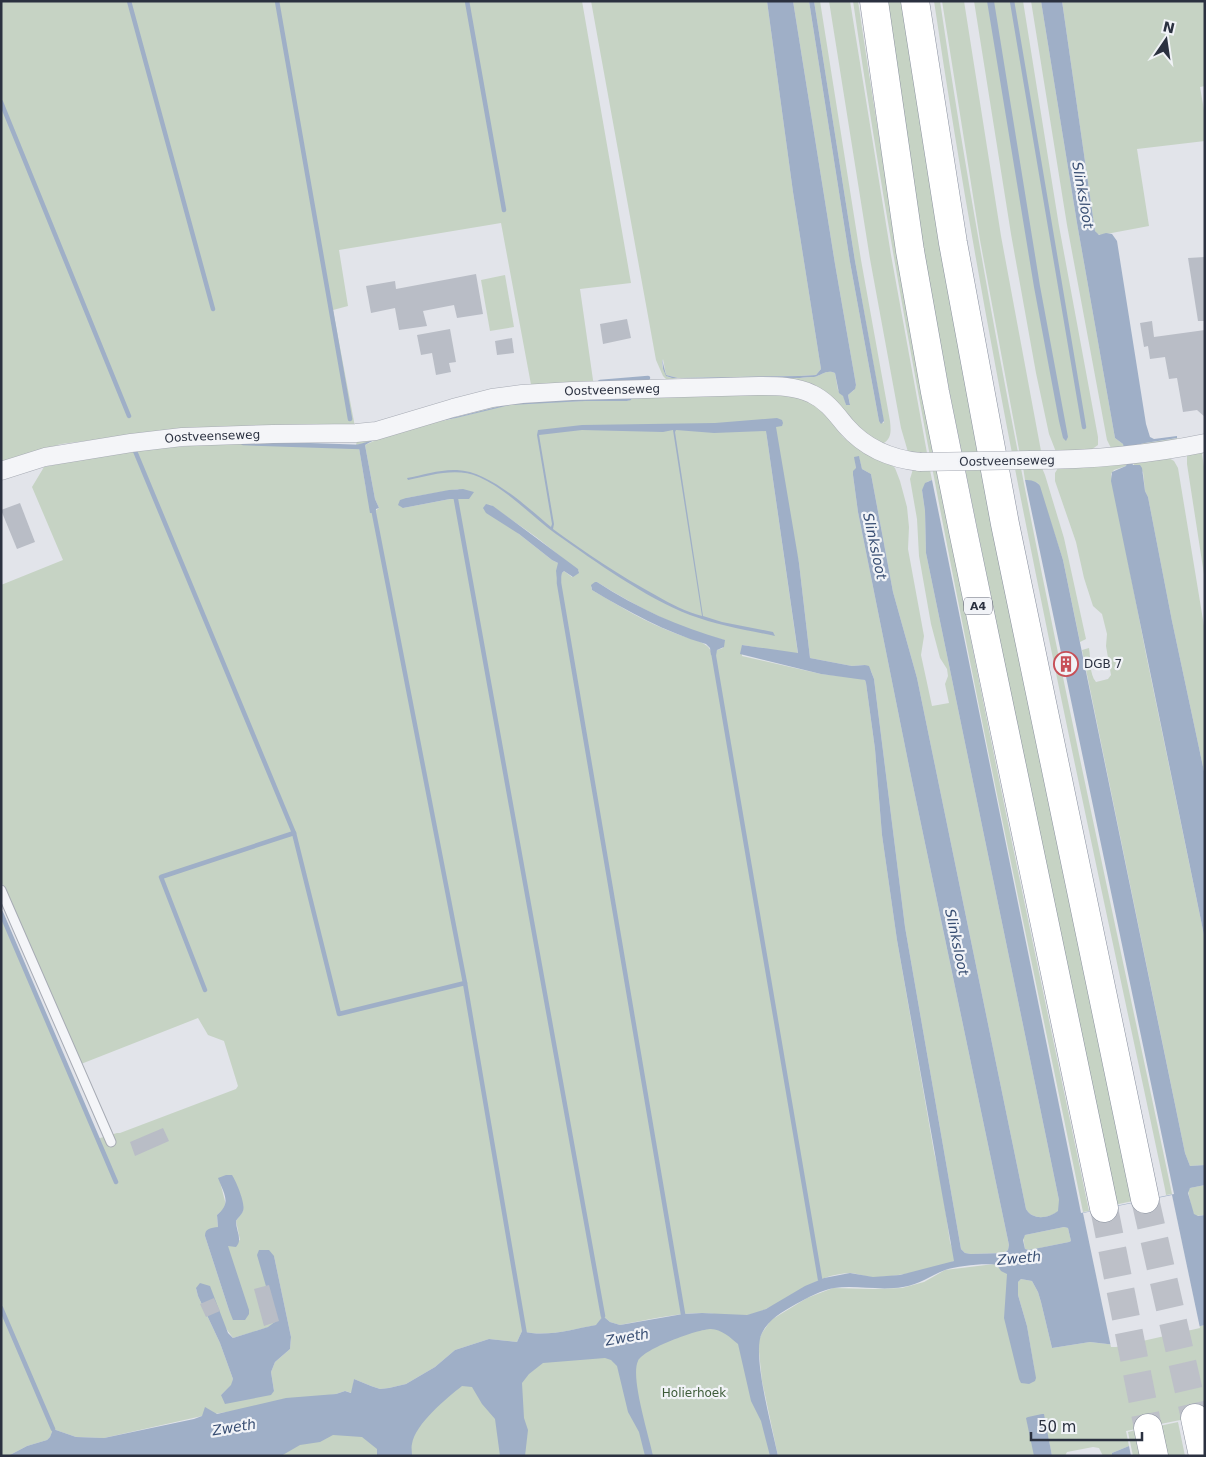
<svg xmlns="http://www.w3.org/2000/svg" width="1206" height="1457" font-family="'DejaVu Sans',sans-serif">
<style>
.green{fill:#c6d3c4;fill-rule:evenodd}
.water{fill:#9fafc7;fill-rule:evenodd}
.pier{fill:#e2e4ea}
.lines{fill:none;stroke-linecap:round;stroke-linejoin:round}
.stream{stroke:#9fafc7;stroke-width:4.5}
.building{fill:#b9bdc6}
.highway-tunnel{stroke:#bdc0c8;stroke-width:28;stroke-dasharray:28 14;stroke-linecap:butt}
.lane-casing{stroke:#a7abb4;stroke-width:11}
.street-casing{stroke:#a7abb4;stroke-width:19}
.highway-casing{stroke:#8a919f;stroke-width:29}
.lane{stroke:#f4f5f8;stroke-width:9}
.street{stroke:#f4f5f8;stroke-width:18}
.highway{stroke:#fff;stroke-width:28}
.street-bridge-casing{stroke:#a7abb4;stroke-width:19;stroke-linecap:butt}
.street-bridge{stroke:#f4f5f8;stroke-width:18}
.labels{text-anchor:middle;stroke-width:4.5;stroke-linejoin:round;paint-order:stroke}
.shield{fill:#f1f3f7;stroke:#666b77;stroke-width:1}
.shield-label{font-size:11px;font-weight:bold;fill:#2b3140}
.street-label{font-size:12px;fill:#2b3140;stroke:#f1f3f7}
.poi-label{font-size:12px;fill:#2b3140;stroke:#f1f3f7;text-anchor:start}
.park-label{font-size:12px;fill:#3d5b39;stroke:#f1f3f7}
.water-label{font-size:14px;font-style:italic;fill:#374d72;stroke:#f1f3f7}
</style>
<rect width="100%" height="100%" fill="#e2e4ea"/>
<!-- green -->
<g class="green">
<path d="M1 1H582L631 283 580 289 594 387 532 390 501 223 339 250 348 306 333 310 355 427 132 435 61 444 1 463Z"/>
<path d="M591 1H767L793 192 821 369 816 375 800 376 678 378 666 375 663 359C660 364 664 373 668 377L678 379 800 378C805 377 809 377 814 377 822 375 827 369 835 373L838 390 844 397 846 405 850 404 848 395 854 390 856 385 835 264 793 1H809L850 262 879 421 884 423 855 261 814 1H820L861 260 890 421C891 431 892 439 882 444L871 441 831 399 668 381 663 376 656 360Z"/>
<path d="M829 1H850L891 255 927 453 908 452 901 428 870 259Z"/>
<path d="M853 1H858C918 408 1005 809 1089 1211L1083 1212C1001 809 912 408 853 1Z"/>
<path d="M884 1H903L1133 1201 1114 1205 949 389 923 249Z"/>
<path d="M934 1H940C999 402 1089 797 1172 1194L1166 1195 1165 1189C1082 795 993 401 934 1Z"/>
<path d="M942 1H964L1001 236 1041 451 1020 455 980 240Z"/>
<path d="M974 1H1023L1059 226 1098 437V445L1088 452H1056L1049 434 1036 373 1011 234Z"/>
<path d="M1031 1H1041L1077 223 1115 438 1123 444 1125 448 1145 443 1177 438 1178 443 1118 451 1111 448 1107 440 1067 225Z"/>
<path d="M1062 1H1205V86L1200 87 1205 116V141L1137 149 1149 226 1101 235 1097 234 1095 231Z"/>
<path d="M505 275 514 327 490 331 481 280Z"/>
<path d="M767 390 810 401 824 412 843 437 852 444 864 452 890 464 895 468 900 481 907 507 909 527 908 549 924 636 921 655 932 706 949 703 945 684 948 676 947 669 940 658 931 624 919 556 917 519 910 479 913 469 930 470 932 480 927 482 922 490 925 511 926 553 1059 1200V1211C1049 1218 1033 1221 1026 1209L917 678 893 592 871 474 862 469 859 457H855L856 469 853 475 858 512 911 776 1009 1245 1008 1250 1004 1253 971 1254 965 1253 961 1249 905 927 874 679 871 671 865 665 852 666 810 658 799 563 766 431 798 654 742 645V656L821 674 858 678 865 680 866 683 875 749 882 835 897 940 934 1152 942 1187 950 1242 955 1257 954 1261C936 1269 892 1278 872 1277 865 1277 857 1273 850 1273 810 1274 785 1307 748 1315 732 1319 715 1312 699 1313 672 1314 646 1320 620 1325L610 1322 603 1316 597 1325C573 1329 545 1338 522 1331L517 1342 489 1339 455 1350 435 1367 406 1384 389 1388 380 1389 371 1386 354 1379 352 1393 345 1391 336 1394 202 1416 104 1438 76 1437 53 1429 50 1437 47 1440 27 1446 8 1456H1V908L97 1139 117 1133H120L236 1089 238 1086 224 1041 208 1035 198 1018 81 1064 1 881V585L63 560 32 487 44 467C125 450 211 441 294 443 316 444 338 446 359 448L366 489 375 511 379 508 375 499 365 445 374 441 356 445 357 441 491 402ZM632 399 627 401C588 401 548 399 510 405 483 410 457 419 430 423L509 404ZM458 489 468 499H450L403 508 406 498ZM489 504 536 537 579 571 572 577 564 571 562 573 561 577 558 563 552 560 519 534ZM597 582C637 607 679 629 724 640L723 648 717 650 716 652 711 651C707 641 687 638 677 634 647 623 619 606 592 590L591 587ZM219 1178 243 1211 236 1221 240 1240 227 1246 234 1320 229 1310 205 1236 218 1227 217 1215 225 1208 226 1205ZM274 1256 291 1337 290 1349 275 1362 271 1372 274 1391 221 1395 232 1385 233 1379 220 1343 198 1296 196 1288 233 1338 269 1327 276 1321Z"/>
<path d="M1190 451H1205L1202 454 1205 473V581L1187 464V456Z"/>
<path d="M1167 457 1174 461 1178 468 1205 632V776L1172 621 1148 497 1145 491 1143 472 1132 463 1127 464 1126 466 1114 470 1111 474 1146 654 1205 940V1165L1190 1166 1185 1153 1082 650 1089 648C1091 659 1089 674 1096 682L1108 679 1111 675 1106 646 1107 634 1102 614 1093 606 1084 578 1076 542 1055 481V473L1058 468Z"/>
<path d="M1023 467 1042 468 1045 475 1064 538 1086 639 1080 642 1063 560 1038 483 1025 480Z"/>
<path d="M1205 1185V1215L1195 1216 1192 1211 1188 1190 1190 1188Z"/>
<path d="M1064 1227 1068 1228 1071 1241 1069 1242 1030 1250 1025 1249 1023 1237 1025 1235Z"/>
<path d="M994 1264 1008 1270 1035 1373 1027 1326 1018 1295V1282L1021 1279 1032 1281 1038 1292 1041 1302 1052 1348 1090 1342 1116 1345 1205 1325V1415L1126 1431 1129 1446 1112 1453V1456H1103L1099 1448 1093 1447 1067 1452 1065 1456H1052L1044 1415 1049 1456H778L762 1381 758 1342 762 1333 771 1320 807 1298 833 1288 873 1289 902 1288 924 1282 945 1270Z"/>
<path d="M713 1326 743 1329 772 1456H134L486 1369Z"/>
<path d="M1178 1422 1185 1456H1165L1159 1426Z"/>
<path d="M1136 1430 1141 1456H1133L1128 1432Z"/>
</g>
<!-- water -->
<g class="water">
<path d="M767 1H793L835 264 856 385 855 389 848 395 850 405H846L843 396 839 393 835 373C827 369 822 375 814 377 809 377 805 377 800 378H672L666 376 663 369 662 359 666 375 678 378 800 376 816 375 821 369 793 192Z"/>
<path d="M809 1H814L855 261 884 421 881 424 879 421 850 262Z"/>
<path d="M987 1H994L1040 286 1068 437 1066 441 1063 438 1059 421 1034 287Z"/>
<path d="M1041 1H1062L1095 231 1099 235 1106 233 1112 234 1117 241 1146 424 1150 437 1154 439 1177 436V438L1145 443 1124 448 1123 444 1115 438 1077 223Z"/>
<path d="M632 398 631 400 627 401H585L510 405 456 418 429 423 383 437 434 421 456 417 509 404 554 400Z"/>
<path d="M777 418 782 420 783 423 782 426 776 427 799 563 810 658 852 666 865 665 869 666 874 679 905 927 961 1249 965 1253 971 1254 1004 1253 1008 1250 1009 1245 911 776 858 512 853 475V471L856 468 854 457 859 456 862 469 871 474 893 592 917 678 1026 1209C1033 1221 1049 1218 1058 1211L1059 1200 926 553 925 511 922 490 925 483 932 480 1081 1213 1174 1194 1025 480C1031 480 1037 481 1040 486L1063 560 1185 1153 1190 1166 1205 1165V1185L1190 1188 1188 1193 1194 1214 1198 1216 1205 1215V1325L1116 1345 1090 1342 1052 1348 1041 1302 1038 1292 1032 1281 1021 1279 1018 1282V1295L1027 1326 1036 1378 1035 1381 1029 1384 1021 1383 1019 1379 1004 1318 1007 1274 1001 1271 997 1265C984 1263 958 1266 945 1270 930 1276 920 1284 903 1287 880 1291 857 1285 834 1288 822 1290 807 1298 796 1304 782 1312 769 1319 762 1333 751 1353 773 1431 778 1456H770L761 1421 751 1401 738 1344C731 1338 721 1329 711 1329 698 1329 643 1349 638 1361 630 1377 649 1436 653 1456H645L639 1432 628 1412 617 1366 611 1360 605 1358 543 1363 529 1374 522 1383 524 1418 528 1430 525 1456H500L495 1419 482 1404 472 1387 462 1386C447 1398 415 1424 412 1444 411 1447 412 1452 412 1456H377V1449L362 1437 333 1435 320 1442 300 1445 281 1456H8L27 1446 47 1440 50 1437 53 1429 76 1437 104 1438 194 1419 202 1416 205 1407 217 1414 286 1398 336 1394 345 1391 351 1393 354 1379 371 1386 380 1389 389 1388 406 1384 435 1367 455 1350 489 1339 517 1342 522 1331C545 1338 573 1329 596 1325L603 1316 610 1322 620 1325 683 1314 702 1313 747 1315 766 1309 805 1286 824 1278 850 1273 873 1277 900 1275 954 1261 897 940 882 835 875 749 866 683 865 680 821 674 740 654 742 645 798 653 766 431 714 433 676 430 675 432 703 616 722 622 773 632 775 636C746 630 717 625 690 615 644 597 596 562 556 534 531 516 507 489 479 477 457 467 431 475 408 480L407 478C423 475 441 469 457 470 489 471 527 507 551 527L552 524 537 435 538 430 582 425 715 423ZM582 430 663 432 673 430 702 616C686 612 671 604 657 596 620 576 586 553 553 529L554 524 539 435ZM1064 1227 1068 1228 1071 1241 1069 1242 1029 1250 1025 1249 1023 1240 1025 1235Z"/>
<path d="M374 440 365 445 375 499 379 508 376 509 375 513H370L359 448H356V445Z"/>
<path d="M1127 463H1132L1133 465H1140L1142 468 1145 491 1148 497 1172 621 1205 776V940L1111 481 1112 472 1126 466Z"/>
<path d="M463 489 474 492 469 499H450L403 508 398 505 400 500 406 498 449 490Z"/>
<path d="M486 504 493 506 578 569 579 573 573 577 564 571 562 573 561 577 557 578 556 571 558 563 552 560 519 534 486 513 483 508Z"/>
<path d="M597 582C637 608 679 627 725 640L724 647 717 650 716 656 711 655 710 648 706 644C665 632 629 612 592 590L591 585 595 582Z"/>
<path d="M226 1175H232C236 1181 246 1204 243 1211 242 1214 238 1218 236 1221 236 1231 243 1240 236 1247L228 1246 249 1310V1314L245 1320H233L229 1310 205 1236C205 1228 211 1228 218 1227L217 1215C232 1203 224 1194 218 1178Z"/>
<path d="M259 1250H269L274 1256 291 1337 290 1349 275 1362 271 1372 274 1391 271 1395 225 1404 221 1395 231 1385 233 1379 220 1343 198 1296 196 1288 200 1283 210 1286 228 1333 233 1338 268 1327 276 1321 257 1255Z"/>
<path d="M1042 1414H1044L1052 1456H1034L1026 1418 1028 1417Z"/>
<path d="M1129 1446 1131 1456H1112V1453Z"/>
</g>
<!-- pier -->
<path class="pier" d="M1172 1195 1200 1328 1116 1347H1111L1083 1213Z"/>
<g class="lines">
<!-- stream -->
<g class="stream">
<path d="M129 1 213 309"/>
<path d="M277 1 350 419"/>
<path d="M467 1 504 210"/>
<path d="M1012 1 1084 427"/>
<path d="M1 102 129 416"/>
<path d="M600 382 648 378"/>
<path d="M243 443 360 447"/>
<path d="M135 451 294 833"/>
<path d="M455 494 603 1316"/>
<path d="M373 508 465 983 525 1335"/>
<path d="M559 574V583L683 1314"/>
<path d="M713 651 820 1279"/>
<path d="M1 913 116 1182"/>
<path d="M205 990 161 877 294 833 339 1014 465 983"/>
<path d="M1 1308 53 1429"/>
</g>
</g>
<!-- building -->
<g class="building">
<path d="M1205 257V321H1198L1188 258Z"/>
<path d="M476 274 483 314 457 318 454 305 423 311 427 326 399 330 395 308 371 313 366 286 395 281 396 289Z"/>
<path d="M627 319 631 338 603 344 600 324Z"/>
<path d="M1152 321 1154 337 1205 330V417L1197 410 1183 412 1177 378 1169 379 1165 357 1150 359 1148 346 1144 347 1140 323Z"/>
<path d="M450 329 456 362 449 363 451 372 436 375 432 353 421 355 417 335Z"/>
<path d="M512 338 514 353 497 355 495 341Z"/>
<path d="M20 503 35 542 17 549 1 510Z"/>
<path d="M163 1128 169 1141 135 1156 130 1142Z"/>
<path d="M269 1285 279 1321 264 1326 254 1289Z"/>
<path d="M214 1298 220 1311 206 1317 200 1304Z"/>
</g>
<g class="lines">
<!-- highway-tunnel -->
<g class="highway-tunnel">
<path d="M1145 1199 1195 1418"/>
<path d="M1104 1208 1148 1428"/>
</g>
<defs>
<path id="lane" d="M1 890 111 1142"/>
<g id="street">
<path d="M1030 460C1089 460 1147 455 1205 443"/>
<path id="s1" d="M1 471 45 457 131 443 182 437 273 434 356 433 376 431 453 408 492 398 522 394 572 391 759 386C777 386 796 386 812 394 827 401 836 414 846 426 866 449 891 459 920 462"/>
</g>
<g id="highway">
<path d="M874 1 910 251 935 392 963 531 1104 1208"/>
<path d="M915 1 953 243 1005 524 1145 1199"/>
<path d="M1195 1418 1203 1456"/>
<path d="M1148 1428 1154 1456"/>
</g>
</defs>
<!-- lane casing -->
<use href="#lane" class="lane-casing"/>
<!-- street casing -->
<use href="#street" class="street-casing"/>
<!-- highway casing -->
<use href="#highway" class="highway-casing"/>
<!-- lane -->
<use href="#lane" class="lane"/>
<!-- street -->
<use href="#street" class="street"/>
<!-- highway -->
<use href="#highway" class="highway"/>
<defs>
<path id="street-bridge" d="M920 462 1030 460"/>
</defs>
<!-- street-bridge casing -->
<use href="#street-bridge" class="street-bridge-casing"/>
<!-- street-bridge -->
<use href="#street-bridge" class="street-bridge"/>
</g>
<!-- icons -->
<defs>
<symbol id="building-ring" viewBox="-11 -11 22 22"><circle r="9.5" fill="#f1f3f7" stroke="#c74f57" stroke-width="1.5"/><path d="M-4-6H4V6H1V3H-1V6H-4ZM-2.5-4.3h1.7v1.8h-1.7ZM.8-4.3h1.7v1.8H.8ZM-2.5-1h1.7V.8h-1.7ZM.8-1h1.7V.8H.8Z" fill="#c74f57"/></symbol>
</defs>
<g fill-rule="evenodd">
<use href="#building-ring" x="1052" y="650" width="28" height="28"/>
</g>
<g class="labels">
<!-- shield labels -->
<rect class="shield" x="964" y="597.5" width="28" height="17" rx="4"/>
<g class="shield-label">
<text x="978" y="610">A4</text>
</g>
<!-- street labels -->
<g class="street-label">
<text dy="4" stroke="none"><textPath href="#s1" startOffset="620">Oostveenseweg</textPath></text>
<text dy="4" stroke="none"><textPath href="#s1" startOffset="215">Oostveenseweg</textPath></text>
<text transform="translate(1007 461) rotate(-1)" y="4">Oostveenseweg</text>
</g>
<!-- poi labels -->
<g class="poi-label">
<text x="1084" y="668">DGB 7</text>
</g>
<!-- park labels -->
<g class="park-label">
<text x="694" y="1397">Holierhoek</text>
</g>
<!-- water labels -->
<g class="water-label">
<text transform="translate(1083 195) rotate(80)" y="5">Slinksloot</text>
<text transform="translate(875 546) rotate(78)" y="5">Slinksloot</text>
<text transform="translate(957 942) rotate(78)" y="5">Slinksloot</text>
<text transform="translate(1019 1258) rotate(-5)" y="5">Zweth</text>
<text transform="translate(627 1337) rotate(-10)" y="5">Zweth</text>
<text transform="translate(234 1427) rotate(-9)" y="5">Zweth</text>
</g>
</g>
<!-- border -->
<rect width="1206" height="1457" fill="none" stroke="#2b3140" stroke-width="5"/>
<!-- north arrow -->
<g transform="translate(1166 40) rotate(13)" stroke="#f1f3f7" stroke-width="4" paint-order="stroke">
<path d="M0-4L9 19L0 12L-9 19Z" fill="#2b3140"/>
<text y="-8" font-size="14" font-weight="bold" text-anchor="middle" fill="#2b3140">N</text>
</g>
<!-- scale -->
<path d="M1031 1432v8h111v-8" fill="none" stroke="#2b3140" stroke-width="2.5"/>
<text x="1038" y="1432" font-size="15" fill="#2b3140" stroke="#f1f3f7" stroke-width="4" paint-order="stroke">50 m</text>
</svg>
